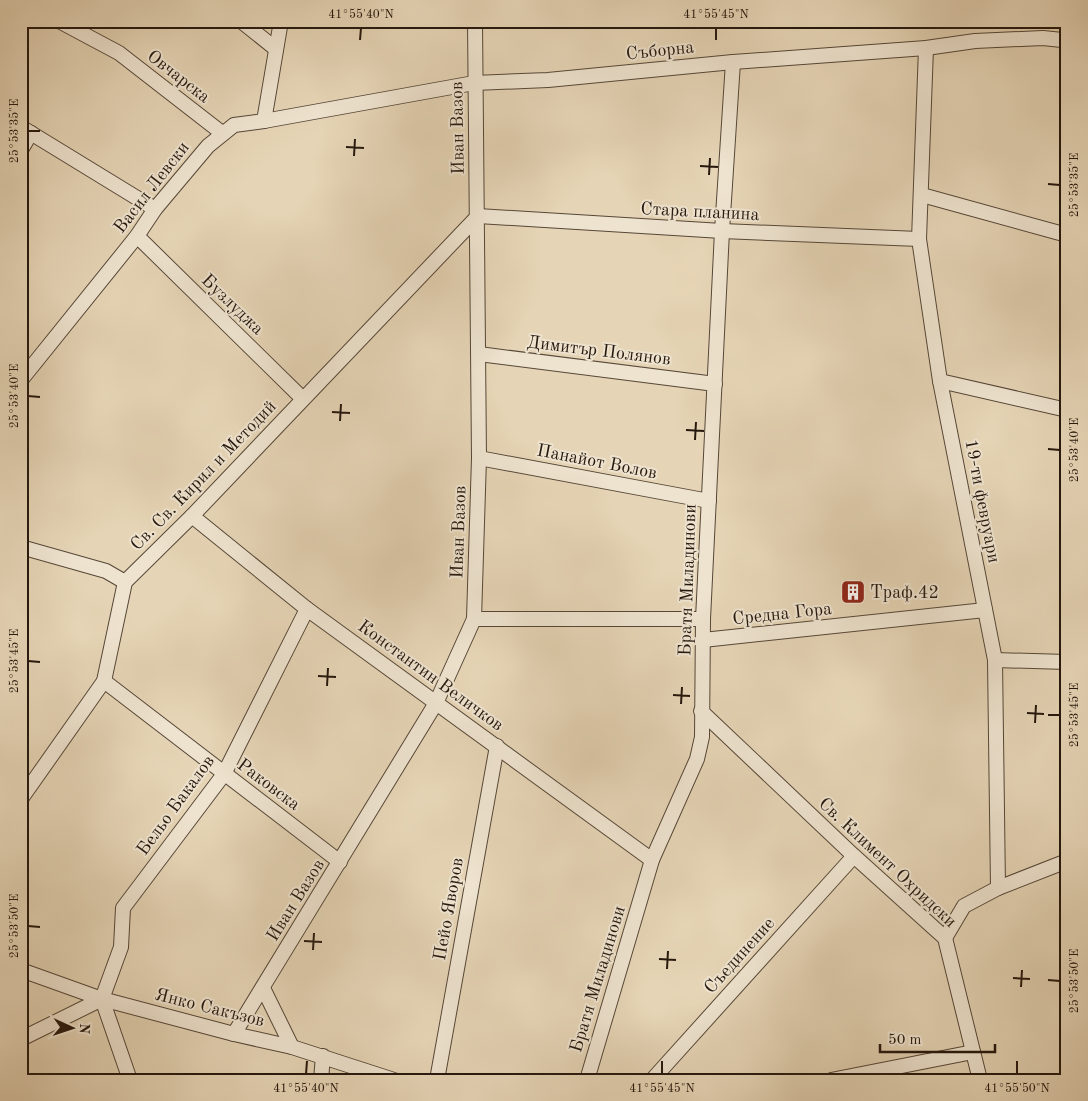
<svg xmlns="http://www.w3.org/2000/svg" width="1088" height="1101" font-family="'Old Standard TT',serif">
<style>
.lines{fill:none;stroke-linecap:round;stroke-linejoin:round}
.street-casing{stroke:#564738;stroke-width:16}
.street{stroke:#eee3cf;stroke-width:14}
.ticks{fill:none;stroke:#26180e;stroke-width:2}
.labels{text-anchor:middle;stroke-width:4;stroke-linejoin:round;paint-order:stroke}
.street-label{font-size:18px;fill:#26180e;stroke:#eee3cf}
.poi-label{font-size:18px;fill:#26180e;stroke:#eee3cf;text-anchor:start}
.neatline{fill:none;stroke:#26180e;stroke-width:2}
.ticks-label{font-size:12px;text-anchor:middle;fill:#26180e}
</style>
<rect width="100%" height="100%" fill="#e5d4b5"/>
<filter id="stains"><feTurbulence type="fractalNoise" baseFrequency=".004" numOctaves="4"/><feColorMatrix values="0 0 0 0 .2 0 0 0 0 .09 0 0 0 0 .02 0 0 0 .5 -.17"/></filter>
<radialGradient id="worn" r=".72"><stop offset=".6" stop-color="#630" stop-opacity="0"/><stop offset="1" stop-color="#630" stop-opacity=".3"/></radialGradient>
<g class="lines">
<defs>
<g id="street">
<path d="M59 21 119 53 222 133"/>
<path d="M241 21 276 49"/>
<path d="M926 48 919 239 940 381 995 660 998 888 964 906 945 938"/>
<path d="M264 121 474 83 548 80 733 62 926 48 975 41 1043 38 1062 40 1067 44"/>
<path d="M21 127 155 209"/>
<path d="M21 150 31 133"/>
<path d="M922 195 1067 235"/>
<path d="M137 236 302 398"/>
<path d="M479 354 715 384"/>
<path d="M21 380 137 236 155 209 208 146 234 125 264 121 281 21"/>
<path d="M940 381 1067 410"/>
<path d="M479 458 709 501"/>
<path d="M192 516 307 609 652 860"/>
<path d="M21 547 106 571 125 582"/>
<path d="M474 619H703"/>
<path d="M703 640 985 610"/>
<path d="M995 660 1067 662"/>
<path d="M104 681 340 862"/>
<path d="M701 711 854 856 945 938 980 1080"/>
<path d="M21 799 104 681 125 582 192 516 478 216 722 231 919 239"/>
<path d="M998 888 1067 861"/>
<path d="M21 970 102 999"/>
<path d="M263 988 292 1047"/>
<path d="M102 999 121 947 123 908 224 774 307 609"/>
<path d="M102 999 130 1080"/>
<path d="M234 1034 436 703 474 619 479 458 475 21"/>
<path d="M21 1039 102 999 234 1034 292 1047 394 1080"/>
<path d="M321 1080 323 1056"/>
<path d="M437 1080 497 746"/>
<path d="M587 1080 652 860 697 759 702 737 703 619 722 231 733 62"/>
<path d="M652 1080 854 856"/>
<path d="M831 1080 973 1052"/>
</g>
</defs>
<!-- street casing -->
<use href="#street" class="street-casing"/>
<!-- street -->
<use href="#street" class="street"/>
</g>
<!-- ticks -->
<path class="ticks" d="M360 40 361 28M716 40V28M28 131H40M346 147 364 148M354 156 355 139M700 166 718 167M709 175 710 158M1048 184 1060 185M28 396 40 397M332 412 350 413M340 421 341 404M686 430 704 431M695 440 696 422M1048 449 1060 450M28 661 40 662M318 676 336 677M327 686 328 668M673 695 690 696M681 704 682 687M1027 713 1044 714M1048 715H1060M1035 723 1036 705M28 926 40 927M304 941 322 942M313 950 314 933M659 959 676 960M667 969 668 951M1013 978 1030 979M1048 980 1060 981M1021 987 1022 970M306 1074 307 1061M662 1074V1061M1017 1074V1061"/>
<!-- icons -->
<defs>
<symbol id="building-square" viewBox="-11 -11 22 22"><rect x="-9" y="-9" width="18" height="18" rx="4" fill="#8f2418" stroke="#eee3cf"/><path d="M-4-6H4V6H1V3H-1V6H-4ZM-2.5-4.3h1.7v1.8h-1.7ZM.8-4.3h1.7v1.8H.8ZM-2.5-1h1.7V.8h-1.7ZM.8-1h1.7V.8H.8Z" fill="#fff"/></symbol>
</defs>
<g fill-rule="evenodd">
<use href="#building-square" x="839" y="578" width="28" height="28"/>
</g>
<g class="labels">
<!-- street labels -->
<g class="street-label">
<text transform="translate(660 50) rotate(-6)" y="6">Съборна</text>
<text transform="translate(179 76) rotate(38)" y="6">Овчарска</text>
<text transform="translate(457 128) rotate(-91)" y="6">Иван Вазов</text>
<text transform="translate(151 187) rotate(-52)" y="6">Васил Левски</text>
<text transform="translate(700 211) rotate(3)" y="6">Стара планина</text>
<text transform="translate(233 304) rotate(44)" y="6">Бузлуджа</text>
<text transform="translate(599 350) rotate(7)" y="6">Димитър Полянов</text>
<text transform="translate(597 461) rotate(11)" y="6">Панайот Волов</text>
<text transform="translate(203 475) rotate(-46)" y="6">Св. Св. Кирил и Методий</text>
<text transform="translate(983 501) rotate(79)" y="6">19-ти февруари</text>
<text transform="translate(458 532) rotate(-88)" y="6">Иван Вазов</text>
<text transform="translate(687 580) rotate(-88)" y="6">Братя Миладинови</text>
<text transform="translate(782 613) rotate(-6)" y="6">Средна Гора</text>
<text transform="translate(431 675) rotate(36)" y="6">Константин Величков</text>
<text transform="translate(269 784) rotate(37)" y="6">Раковска</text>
<text transform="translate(175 805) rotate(-54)" y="6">Бельо Бакалов</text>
<text transform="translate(888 862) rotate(43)" y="6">Св. Климент Охридски</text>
<text transform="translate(295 900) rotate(-58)" y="6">Иван Вазов</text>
<text transform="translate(448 909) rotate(-80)" y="6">Пейо Яворов</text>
<text transform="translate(739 955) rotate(-48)" y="6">Съединение</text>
<text transform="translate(597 979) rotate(-73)" y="6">Братя Миладинови</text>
<text transform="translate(210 1007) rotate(14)" y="6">Янко Сакъзов</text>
</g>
<!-- poi labels -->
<g class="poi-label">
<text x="870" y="598">Траф.42</text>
</g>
</g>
<!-- margin -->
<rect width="1088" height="1101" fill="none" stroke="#e5d4b5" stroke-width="55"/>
<!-- north arrow -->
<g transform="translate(72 1028) rotate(93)" stroke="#eee3cf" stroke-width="4" paint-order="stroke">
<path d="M0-4L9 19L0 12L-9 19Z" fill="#26180e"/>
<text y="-8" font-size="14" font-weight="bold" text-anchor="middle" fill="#26180e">N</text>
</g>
<!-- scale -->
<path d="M880 1044v8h115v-8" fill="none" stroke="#26180e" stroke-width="2.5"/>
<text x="888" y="1044" font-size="15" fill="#26180e" stroke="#eee3cf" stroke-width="4" paint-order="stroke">50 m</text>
<rect x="28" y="28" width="1032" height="1046" class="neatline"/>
<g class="ticks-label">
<text x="361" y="18">41°55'40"N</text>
<text x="716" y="18">41°55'45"N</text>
<text transform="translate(14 131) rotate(-90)" y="4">25°53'35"E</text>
<text transform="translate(1074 185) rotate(-90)" y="4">25°53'35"E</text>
<text transform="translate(14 396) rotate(-90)" y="4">25°53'40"E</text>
<text transform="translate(1074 450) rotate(-90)" y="4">25°53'40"E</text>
<text transform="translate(14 661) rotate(-90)" y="4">25°53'45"E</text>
<text transform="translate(1074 715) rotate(-90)" y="4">25°53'45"E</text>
<text transform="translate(14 926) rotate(-90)" y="4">25°53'50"E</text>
<text transform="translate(1074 981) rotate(-90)" y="4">25°53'50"E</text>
<text x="306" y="1092">41°55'40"N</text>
<text x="662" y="1092">41°55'45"N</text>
<text x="1017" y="1092">41°55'50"N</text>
</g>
<rect width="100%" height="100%" filter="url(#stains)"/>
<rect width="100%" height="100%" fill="url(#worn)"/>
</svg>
